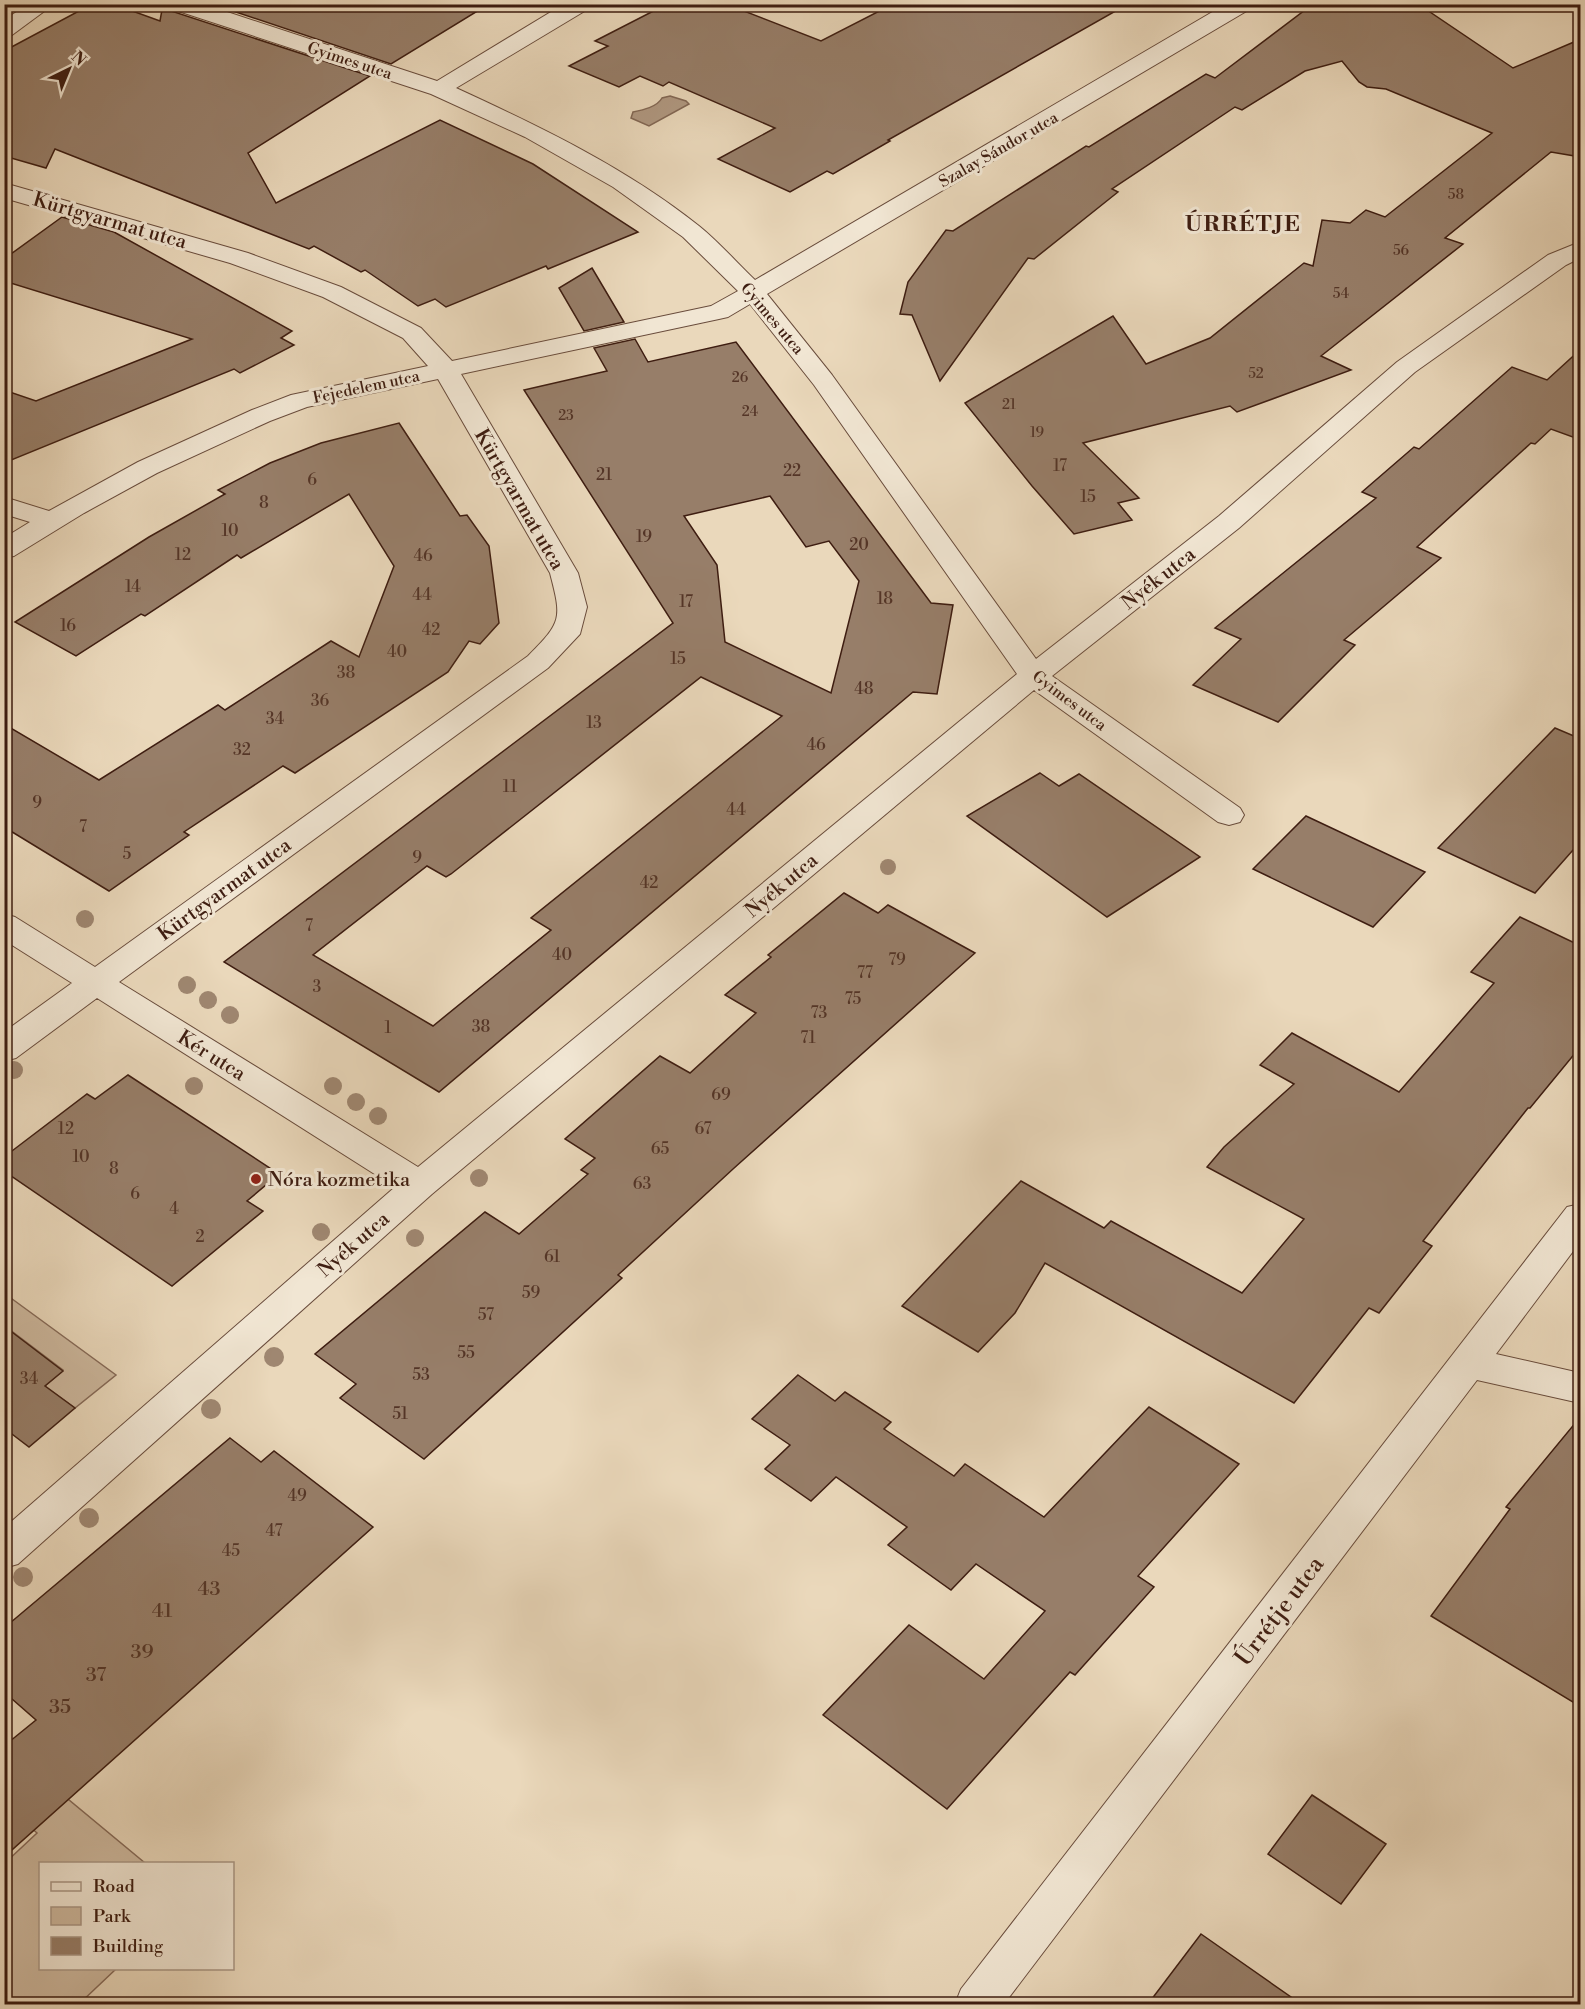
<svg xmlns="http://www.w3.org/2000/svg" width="1585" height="2009" font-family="'Libre Bodoni',serif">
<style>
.green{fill:#cdb89e;stroke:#866a58;stroke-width:1.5}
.water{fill:#b09881;stroke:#826754;stroke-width:1.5}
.building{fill:#977e69;stroke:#3e1d11;stroke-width:1.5;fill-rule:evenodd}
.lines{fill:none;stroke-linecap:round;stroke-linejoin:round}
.minor-casing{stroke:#694c3c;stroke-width:2}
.minor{fill:#f1e6d3;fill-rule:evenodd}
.tree{fill:#9f8771}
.poi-dot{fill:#8f2418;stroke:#f1e6d3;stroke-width:2}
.labels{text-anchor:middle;stroke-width:6;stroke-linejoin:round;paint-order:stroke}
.far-number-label{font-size:14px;fill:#543527}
.far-street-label{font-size:16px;fill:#3e1d11;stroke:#f1e6d3}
.number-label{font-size:16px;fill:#543527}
.street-label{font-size:20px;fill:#3e1d11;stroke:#f1e6d3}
.poi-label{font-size:20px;fill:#3e1d11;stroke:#f1e6d3;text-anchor:start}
.near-number-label{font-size:20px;fill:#543527}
.far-district-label{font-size:22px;font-weight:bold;letter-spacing:1.5px;fill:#3e1d11;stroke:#f1e6d3}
.near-street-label{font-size:24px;fill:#3e1d11;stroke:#f1e6d3}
</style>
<rect width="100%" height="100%" fill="#ead8bb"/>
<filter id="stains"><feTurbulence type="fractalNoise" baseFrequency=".00333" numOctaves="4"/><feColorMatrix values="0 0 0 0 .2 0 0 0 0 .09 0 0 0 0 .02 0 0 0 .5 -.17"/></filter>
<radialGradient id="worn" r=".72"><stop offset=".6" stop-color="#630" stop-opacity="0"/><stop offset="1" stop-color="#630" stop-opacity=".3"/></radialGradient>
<!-- green -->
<g class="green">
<path d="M4 1293 116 1375 75 1408 45 1386 63 1370 5 1326Z"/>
<path d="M4 1746 145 1863 40 1864V1968L116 1969 79 2004H5V1863L37 1833 5 1805Z"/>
</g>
<!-- water -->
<path class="water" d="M670 96 686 101 689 104 649 126 631 118 633 112C643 110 657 107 662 98Z"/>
<!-- building -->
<g class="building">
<path d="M92 4H113L160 21 163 4H168L171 11 370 76 248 153 276 203 440 120 533 164 638 232 548 269 546 266 446 307 435 299 418 306 365 270 361 272 314 246 309 249 55 149 46 168 4 156V51Z"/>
<path d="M212 4H489L391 64Z"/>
<path d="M667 4H726L821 41 893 4H1128L888 140 890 141 833 174 827 171 790 192 718 159 775 128 669 82 663 86 640 76 619 87 569 66 608 46 595 41Z"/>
<path d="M1313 4H1418L1513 68 1581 39V157L1551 152 1445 238 1463 244 1321 356 1351 370 1237 412 1230 406 1083 443 1139 498 1118 503 1132 520 1074 534 1032 486 965 403 1113 316 1146 364 1210 338 1304 263 1313 266 1322 220 1350 223 1366 210 1385 217 1492 133 1386 89 1367 87 1359 82 1342 61 1305 71 1242 110 1235 107 1112 189 1118 192 1034 259 1028 258 940 381 912 315 900 314 908 282 946 230 953 231 1086 146 1089 147 1206 74 1215 78Z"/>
<path d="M62 217 114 232 292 331 281 338 294 345 240 373 234 369 4 463V390L36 401 192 339 4 281V259Z"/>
<path d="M592 268 624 322 584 331 559 288Z"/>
<path d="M635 339 648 362 736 342 931 603 953 605 937 694 913 692 439 1092 224 962 673 623 524 390 607 371 594 348ZM770 496 806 547 829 541 859 581 831 693 725 642 717 565 684 516ZM701 677 782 716 531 918 551 930 433 1026 313 955 427 866 446 877 451 874Z"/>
<path d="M1581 349V440L1551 429 1535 444 1531 443 1417 547 1441 558 1344 640 1355 645 1278 722 1193 685 1241 639 1215 628 1376 498 1362 492 1414 447 1419 449 1512 367 1547 380Z"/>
<path d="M399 423 460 516 467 515 489 546 499 623 480 644 469 641 448 672 295 773 283 766 184 832 189 835 109 891 4 827V724L99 780 218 705 225 710 331 641 359 657 394 566 349 494 241 558 237 555 145 616 141 614 76 656 15 622 149 537 225 494 218 490 270 463 321 443Z"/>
<path d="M1555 728 1581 739V841L1535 893 1438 848Z"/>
<path d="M1040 773 1059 786 1079 774 1200 857 1107 917 967 816Z"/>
<path d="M1306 816 1425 872 1373 927 1253 869Z"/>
<path d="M844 893 878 913 888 905 975 953 733 1169 618 1275 622 1278 424 1459 340 1398 356 1384 315 1354 485 1212 519 1234 588 1174 581 1170 595 1158 565 1139 660 1056 690 1073 756 1013 725 995 771 957 768 955Z"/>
<path d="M1520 917 1581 946V1046L1530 1108H1528L1423 1241 1432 1246 1379 1313 1369 1308 1294 1403 1045 1263 1015 1313 978 1352 902 1306 1021 1181 1104 1228 1111 1221 1242 1293 1304 1219 1207 1167 1224 1147 1294 1084 1260 1065 1292 1033 1399 1092 1494 983 1471 972Z"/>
<path d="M128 1075 279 1174 247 1201 263 1211 172 1286 4 1171V1157L87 1094 95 1099Z"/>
<path d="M4 1326 63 1371 45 1386 75 1408 29 1447 4 1428Z"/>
<path d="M798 1375 835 1401 845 1392 891 1422 884 1429 954 1476 965 1464 1044 1517 1149 1407 1239 1464 1138 1576 1154 1587 1075 1675 1070 1672 947 1809 823 1715 909 1625 984 1679 1045 1611 976 1564 951 1590 888 1545 907 1527 836 1477 811 1501 765 1469 790 1445 752 1419Z"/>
<path d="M1581 1416V1707L1431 1616 1510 1509 1506 1507Z"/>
<path d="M230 1438 261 1462 274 1451 373 1527 4 1857V1746L36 1720 4 1692V1628Z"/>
<path d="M1312 1795 1386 1844 1341 1904 1268 1854Z"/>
<path d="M1201 1934 1301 2004H1148Z"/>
</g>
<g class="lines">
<defs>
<g id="minor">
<path d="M29 4H54L12 35 4 36V20Z"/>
<path d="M170 4H203L437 81 564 4H590L588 9 456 88C541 127 626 168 699 226 719 242 737 263 755 280L1226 4H1252L1250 9 767 294 832 375 1036 659 1219 516 1397 362 1548 255 1580 242V258L1566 265 1415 372 1239 528 1052 676 1240 808 1244 815 1240 822 1229 825 1218 822 1034 690 432 1194 18 1564 4 1568V1528L395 1187 97 998 16 1058 4 1061V1032L72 983 4 940V914L15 917 95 967 528 656C562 622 562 619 550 573L438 379 307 407 270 421 157 473 84 513 14 556 4 558V538L30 522 4 514V497L49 511 138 462 252 410 291 395 428 366 403 338 323 297 230 263 4 198V183L248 253 341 287 421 328 452 361 711 306 738 291 683 237 613 187 525 137 431 94 172 9ZM750 304 814 385 1017 674 418 1167 119 982 548 668 580 634 587 607 578 573 461 374 719 319 728 317Z"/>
<path d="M1580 1204V1242L1496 1354 1580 1373V1403L1477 1380 1004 2004H955L961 1989 1567 1207Z"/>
</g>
</defs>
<!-- minor casing -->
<use href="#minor" class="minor-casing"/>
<!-- minor -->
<use href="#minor" class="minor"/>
</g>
<!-- trees -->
<g class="tree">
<circle cx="888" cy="867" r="8"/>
<circle cx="85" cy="919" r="9"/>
<circle cx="187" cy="985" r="9"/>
<circle cx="208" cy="1000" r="9"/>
<circle cx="230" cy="1015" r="9"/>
<circle cx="14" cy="1070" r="9"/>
<circle cx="194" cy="1086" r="9"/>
<circle cx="333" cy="1086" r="9"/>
<circle cx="356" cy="1102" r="9"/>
<circle cx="378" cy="1116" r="9"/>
<circle cx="479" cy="1178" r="9"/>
<circle cx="321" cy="1232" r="9"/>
<circle cx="415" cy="1238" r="9"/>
<circle cx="274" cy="1357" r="10"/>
<circle cx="211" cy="1409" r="10"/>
<circle cx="89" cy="1518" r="10"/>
<circle cx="23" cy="1577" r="10"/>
</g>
<!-- markers -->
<circle class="poi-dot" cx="256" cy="1179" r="6"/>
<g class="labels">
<!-- far-number labels -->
<g class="far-number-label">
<text x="1456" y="199">58</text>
<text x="1401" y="255">56</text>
<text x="1341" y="298">54</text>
<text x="1256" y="378">52</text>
<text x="740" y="382">26</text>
<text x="1009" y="409">21</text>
<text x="750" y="416">24</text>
<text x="566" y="420">23</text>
<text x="1037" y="437">19</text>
</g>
<!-- far-street labels -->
<g class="far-street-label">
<text transform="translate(350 60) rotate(18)" y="6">Gyimes utca</text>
<text transform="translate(998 149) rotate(-30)" y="6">Szalay Sándor utca</text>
<text transform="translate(773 318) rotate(50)" y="6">Gyimes utca</text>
<text transform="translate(366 386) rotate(-12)" y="6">Fejedelem utca</text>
<text transform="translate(1070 700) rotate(37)" y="6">Gyimes utca</text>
</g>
<!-- number labels -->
<g class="number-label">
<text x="1060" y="471">17</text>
<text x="792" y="476">22</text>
<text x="604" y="480">21</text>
<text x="312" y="485">6</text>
<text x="1088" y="502">15</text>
<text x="264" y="508">8</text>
<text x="230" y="536">10</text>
<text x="644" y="542">19</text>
<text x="859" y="550">20</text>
<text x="183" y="560">12</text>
<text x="423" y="561">46</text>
<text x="133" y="592">14</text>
<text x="422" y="600">44</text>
<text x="885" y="604">18</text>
<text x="686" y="607">17</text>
<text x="68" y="631">16</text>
<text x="431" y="635">42</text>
<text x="397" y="657">40</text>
<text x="678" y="664">15</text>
<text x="346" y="678">38</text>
<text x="864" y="694">48</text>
<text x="320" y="706">36</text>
<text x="275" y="724">34</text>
<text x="594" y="728">13</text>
<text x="816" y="750">46</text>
<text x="242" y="755">32</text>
<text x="510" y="792">11</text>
<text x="37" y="808">9</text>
<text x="736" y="815">44</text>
<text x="83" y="832">7</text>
<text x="127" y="859">5</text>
<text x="417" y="863">9</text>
<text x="649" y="888">42</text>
<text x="309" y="931">7</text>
<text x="562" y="960">40</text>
<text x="897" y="965">79</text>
<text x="865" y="978">77</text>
<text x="317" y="992">3</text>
<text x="853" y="1004">75</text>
<text x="819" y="1018">73</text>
<text x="481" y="1032">38</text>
<text x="388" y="1033">1</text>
<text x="808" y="1043">71</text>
<text x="721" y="1100">69</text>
<text x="66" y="1134">12</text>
<text x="703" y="1134">67</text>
<text x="660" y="1154">65</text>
<text x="81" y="1162">10</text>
<text x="114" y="1174">8</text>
<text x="642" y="1189">63</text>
<text x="135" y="1199">6</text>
<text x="174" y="1214">4</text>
<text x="200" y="1242">2</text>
<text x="552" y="1262">61</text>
<text x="531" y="1298">59</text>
<text x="486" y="1320">57</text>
<text x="466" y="1358">55</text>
<text x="421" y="1380">53</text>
<text x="29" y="1384">34</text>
<text x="400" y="1419">51</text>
<text x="297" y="1501">49</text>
<text x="274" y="1536">47</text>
<text x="231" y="1556">45</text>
</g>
<!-- street labels -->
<g class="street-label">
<text transform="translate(110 220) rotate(16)" y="7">Kürtgyarmat utca</text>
<text transform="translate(520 499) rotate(60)" y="7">Kürtgyarmat utca</text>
<text transform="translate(1158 578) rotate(-38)" y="7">Nyék utca</text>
<text transform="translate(781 885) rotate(-40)" y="7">Nyék utca</text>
<text transform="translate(224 889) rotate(-36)" y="7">Kürtgyarmat utca</text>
<text transform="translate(212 1055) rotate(32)" y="7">Kér utca</text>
<text transform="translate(353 1244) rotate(-41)" y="7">Nyék utca</text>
</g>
<!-- poi labels -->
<g class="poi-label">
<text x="268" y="1186">Nóra kozmetika</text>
</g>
<!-- near-number labels -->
<g class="near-number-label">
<text x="209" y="1595">43</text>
<text x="162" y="1617">41</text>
<text x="142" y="1658">39</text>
<text x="96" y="1681">37</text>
<text x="60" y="1713">35</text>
</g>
<!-- far-district labels -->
<g class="far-district-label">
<text x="1243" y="231">ÚRRÉTJE</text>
</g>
<!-- near-street labels -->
<g class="near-street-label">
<text transform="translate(1279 1611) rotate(-53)" y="8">Úrrétje utca</text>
</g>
</g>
<!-- margin -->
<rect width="1585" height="2009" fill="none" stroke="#ead8bb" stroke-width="24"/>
<rect x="6" y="6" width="1573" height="1997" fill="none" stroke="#3e1d11" stroke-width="3"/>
<rect x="12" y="12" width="1561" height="1985" fill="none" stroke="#3e1d11" stroke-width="1.5"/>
<!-- legend -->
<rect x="39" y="1862" width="195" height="108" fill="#f1e6d3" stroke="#a99685" stroke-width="1.5"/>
<rect x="51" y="1882" width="30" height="9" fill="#f1e6d3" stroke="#a99685" stroke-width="1.5"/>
<text x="93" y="1892" font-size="18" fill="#3e1d11">Road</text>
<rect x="51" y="1907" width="30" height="18" fill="#cdb89e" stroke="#a99685" stroke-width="1.5"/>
<text x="93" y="1922" font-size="18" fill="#3e1d11">Park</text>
<rect x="51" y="1937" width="30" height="18" fill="#977e69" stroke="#a99685" stroke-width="1.5"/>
<text x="93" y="1952" font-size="18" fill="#3e1d11">Building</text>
<!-- north arrow -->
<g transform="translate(69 69) rotate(43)" stroke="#f1e6d3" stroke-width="4.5" paint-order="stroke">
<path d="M0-4.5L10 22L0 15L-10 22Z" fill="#3e1d11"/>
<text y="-9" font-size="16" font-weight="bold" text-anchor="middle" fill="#3e1d11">N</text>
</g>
<rect width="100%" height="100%" filter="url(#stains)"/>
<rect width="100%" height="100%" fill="url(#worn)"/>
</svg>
